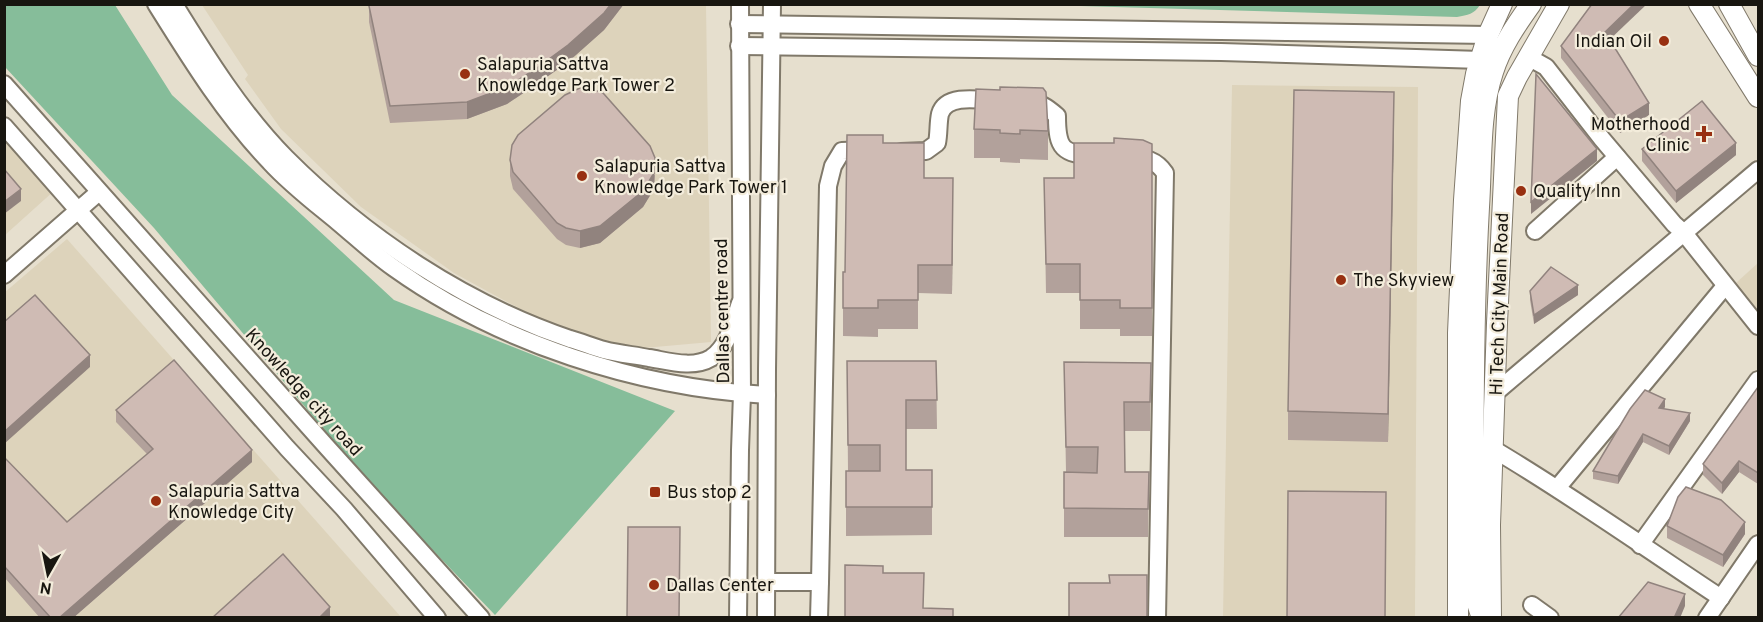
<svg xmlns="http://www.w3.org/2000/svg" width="1763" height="622" font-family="Overpass,sans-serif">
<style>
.built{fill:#ddd3bb}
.green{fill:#86bd9a}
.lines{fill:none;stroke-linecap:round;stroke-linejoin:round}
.minor-casing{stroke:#80796a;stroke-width:20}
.major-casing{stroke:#80796a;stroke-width:22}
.minor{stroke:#fff;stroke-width:16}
.major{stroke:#fff;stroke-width:20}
.wall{fill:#b2a19b}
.shaded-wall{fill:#91837e}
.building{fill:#cfbbb4;stroke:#91837e;stroke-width:1.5}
.poi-dot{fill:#983011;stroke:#f3ecdb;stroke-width:2}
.labels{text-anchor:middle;stroke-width:4.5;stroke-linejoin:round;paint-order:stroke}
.poi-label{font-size:18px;fill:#181610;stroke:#f3ecdb;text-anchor:start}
.street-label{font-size:18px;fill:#181610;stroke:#f3ecdb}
</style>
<rect width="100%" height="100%" fill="#e6dfce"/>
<!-- built -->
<g class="built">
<path d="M202 5H706L711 342 621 350 548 324 454 273 361 207 281 129 245 79 248 75Z"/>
<path d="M1232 85 1418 87 1415 617 1223 618Z"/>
<path d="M4 134 55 190 5 235H4Z"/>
<path d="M67 239 401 617H5L4 293Z"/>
<path d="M1758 263V310L1736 283Z"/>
</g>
<!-- green -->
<g class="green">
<path d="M5 5H115L172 95 394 300 675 411 495 615 376 491 154 228 5 67Z"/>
<path d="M1045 5H1480C1474 14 1468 15 1457 17Z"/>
</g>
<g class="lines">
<defs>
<g id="minor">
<path d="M156 4C191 60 225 115 270 162 290 184 315 203 338 222 356 237 374 254 394 268 499 343 638 388 767 395"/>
<path d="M174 4C206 56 243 115 286 158 365 237 464 303 570 339 581 342 593 347 604 350 619 354 634 355 649 358 668 361 693 369 711 358 728 347 734 321 740 303"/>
<path d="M739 24 1488 35"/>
<path d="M739 46 1221 52 1481 60"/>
<path d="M1528 57 1546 67 1602 139 1674 224 1684 233 1758 326"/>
<path d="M4 84 325 445 481 618"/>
<path d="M1026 101C1039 102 1047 107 1057 116 1057 149 1062 154 1096 156"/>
<path d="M4 126 287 448 344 509 437 618"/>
<path d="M901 152 926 151 937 143C939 133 938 123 940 114 946 93 981 100 997 101"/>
<path d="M1130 157C1146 158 1156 160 1165 173L1157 618"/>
<path d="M1535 231 1617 157"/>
<path d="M4 275 99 192"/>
<path d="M1495 393 1758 170"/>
<path d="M1493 449C1571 495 1645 548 1721 598"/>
<path d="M1558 487 1725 286"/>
<path d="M1640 545 1758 380"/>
<path d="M767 582H820L828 186 833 166 842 151 867 150"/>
<path d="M1532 605 1550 618"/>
<path d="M738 618 740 450 742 394 740 4"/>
<path d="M766 618 767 370 772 4"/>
<path d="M819 618 820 582"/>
<path d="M1707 618 1758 544"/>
</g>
<g id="major">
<path d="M1699 4 1758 97"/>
<path d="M1729 4 1758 56"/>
<path d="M1458 618V333L1464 200 1471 101 1476 74 1488 35 1502 4"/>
<path d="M1482 618 1473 591C1474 463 1472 335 1479 207 1482 163 1479 114 1493 72 1501 47 1516 25 1531 4"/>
<path d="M1491 618 1490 525 1497 323 1508 96 1517 77 1559 4"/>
</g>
</defs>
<!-- minor casing -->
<use href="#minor" class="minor-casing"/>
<!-- major casing -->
<use href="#major" class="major-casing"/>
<!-- minor -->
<use href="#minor" class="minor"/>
<!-- major -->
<use href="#major" class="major"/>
</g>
<!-- wall -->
<g class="wall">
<path d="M370 4H624L604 30 568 62 534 86 507 104 467 119 390 123 369 22V6Z"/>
<path d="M1609 40 1649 115 1620 133 1561 58V46Z"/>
<path d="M1394 121 1388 442 1288 440V411Z"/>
<path d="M974 129 1048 131V160L1020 159V163L1000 162V158H974Z"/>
<path d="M883 143 924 178 953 207 952 294 918 293V329H878V337L843 336V272H845Z"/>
<path d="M1152 144V336H1120V329H1080V293H1046L1044 178H1074Z"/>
<path d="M1642 149 1736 155 1676 203 1642 161Z"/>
<path d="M510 160 655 175 654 189 643 207 600 243 580 248 566 245 557 239 513 189 510 176Z"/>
<path d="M1530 291 1578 295 1534 324 1530 300Z"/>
<path d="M847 361H936L937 429H906V470H932V535L846 536V471H848Z"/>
<path d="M1064 362 1151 363 1150 431H1124L1125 472H1149L1148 537H1064V472H1066Z"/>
<path d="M1758 387V484L1739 472 1722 494 1703 475V464Z"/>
<path d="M1665 407 1664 409 1690 421 1669 455 1643 442 1618 484 1593 479V471Z"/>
<path d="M116 410 252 462 73 618H40L4 577V457L67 522 147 454 116 422Z"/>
<path d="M1667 526 1745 534 1723 567 1667 538Z"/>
</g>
<!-- shaded-wall -->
<g class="shaded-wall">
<path d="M611 4H624L604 30 568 62 534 86 507 104 467 119V102Z"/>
<path d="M1634 4H1647L1605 44V32Z"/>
<path d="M1394 92V121L1388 442V414Z"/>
<path d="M1649 103V115L1620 133V121Z"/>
<path d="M1736 143V155L1676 203V191Z"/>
<path d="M1597 149V161L1531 214V202Z"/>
<path d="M655 158 654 189 643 207 600 243 580 248V231Z"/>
<path d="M953 178V207L952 294V265Z"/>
<path d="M21 189V201L4 214V202Z"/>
<path d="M1578 285V295L1534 324V315Z"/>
<path d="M90 355V367L4 444V432Z"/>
<path d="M1665 399V407L1659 416V408Z"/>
<path d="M1690 413V421L1669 455V446Z"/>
<path d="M1643 434V442L1618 484V476Z"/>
<path d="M252 450V462L73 618H59Z"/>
<path d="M1739 461V472L1722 494V483Z"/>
<path d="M1745 522V534L1723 567V555Z"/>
<path d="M1685 594V606L1680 618H1674Z"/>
<path d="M330 607V618H319Z"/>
</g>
<!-- building -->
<g class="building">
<path d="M370 4H611L604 13 568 45 534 70 507 87 467 102 390 106 369 6Z"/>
<path d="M1592 4H1634L1605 32 1649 103 1620 121 1561 46Z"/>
<path d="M1536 74 1597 149 1531 202Z"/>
<path d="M1000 87 1043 88 1046 92 1048 131 1020 130V134L1000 133V130L974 129 976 89 1000 90Z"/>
<path d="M580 88 592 89 603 93 650 146 655 158 654 173 643 191 600 226 580 231 566 228 557 223 513 172 510 160 512 145 518 135 565 95Z"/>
<path d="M1294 90 1394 92 1388 414 1288 411Z"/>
<path d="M1702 101 1736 143 1676 191 1642 149Z"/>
<path d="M847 135H883V143H924V178H953L952 265H918V300H878V308H843V272H845Z"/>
<path d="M1114 138 1143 140 1152 144V308H1120V300H1080V264H1046L1044 178H1074V143H1114Z"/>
<path d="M4 169 21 189 4 202Z"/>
<path d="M1551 267 1578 285 1534 315 1530 291Z"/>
<path d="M35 295 90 355 4 432V322Z"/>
<path d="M174 360 252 450 59 618H51L4 566V457L67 522 153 449 116 410Z"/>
<path d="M847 361H936L937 400H906V470H932V507H846V471H880V445H848Z"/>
<path d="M1064 362 1151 363 1150 402H1124L1125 472H1149L1148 509 1064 508V472L1097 473 1098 447H1066Z"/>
<path d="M1758 387V473L1739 461 1722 483 1703 464Z"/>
<path d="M1645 390 1665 399 1659 408 1690 413 1669 446 1643 434 1618 476 1593 471 1630 409Z"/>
<path d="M1686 487 1721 500 1745 522 1723 555 1667 526 1678 497Z"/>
<path d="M1288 491 1386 492 1385 618H1287Z"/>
<path d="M628 527H680L679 618H627Z"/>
<path d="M283 554 330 607 319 618H212Z"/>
<path d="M845 565 883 566V573H924L923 608 953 609V618H845Z"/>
<path d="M1109 575H1147V618H1069V583H1110Z"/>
<path d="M1648 582 1685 594 1674 618H1618Z"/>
</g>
<!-- markers -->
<g class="poi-dot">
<circle cx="1664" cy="41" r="6"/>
<circle cx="465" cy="74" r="6"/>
<path d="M1701 125h6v6h6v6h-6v6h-6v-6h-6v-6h6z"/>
<circle cx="582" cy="176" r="6"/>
<circle cx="1521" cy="191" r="6"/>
<circle cx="1341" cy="280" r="6"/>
<rect x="649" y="486" width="12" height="12" rx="3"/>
<circle cx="156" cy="501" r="6"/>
<circle cx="654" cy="585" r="6"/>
</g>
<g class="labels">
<!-- poi labels -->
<g class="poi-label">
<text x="1652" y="47" text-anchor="end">Indian Oil</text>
<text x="477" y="70">Salapuria Sattva<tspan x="477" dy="21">Knowledge Park Tower 2</tspan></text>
<text x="1690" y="130" text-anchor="end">Motherhood<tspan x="1690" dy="21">Clinic</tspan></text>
<text x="594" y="172">Salapuria Sattva<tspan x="594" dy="21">Knowledge Park Tower 1</tspan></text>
<text x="1533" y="197">Quality Inn</text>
<text x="1353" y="286">The Skyview</text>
<text x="168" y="497">Salapuria Sattva<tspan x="168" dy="21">Knowledge City</tspan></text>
<text x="667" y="498">Bus stop 2</text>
<text x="666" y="591">Dallas Center</text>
</g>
<!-- street labels -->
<g class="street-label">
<text transform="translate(1499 304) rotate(-88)" y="6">Hi Tech City Main Road</text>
<text transform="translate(722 311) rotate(-91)" y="6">Dallas centre road</text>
<text transform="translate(304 392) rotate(48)" y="6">Knowledge city road</text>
</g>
</g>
<!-- border -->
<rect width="1763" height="622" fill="none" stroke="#181610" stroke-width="12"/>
<!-- north arrow -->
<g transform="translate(48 574) rotate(189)" stroke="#f3ecdb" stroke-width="4.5" paint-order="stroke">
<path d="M0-4.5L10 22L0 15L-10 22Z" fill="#181610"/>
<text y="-9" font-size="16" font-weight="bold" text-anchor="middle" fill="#181610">N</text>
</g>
</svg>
